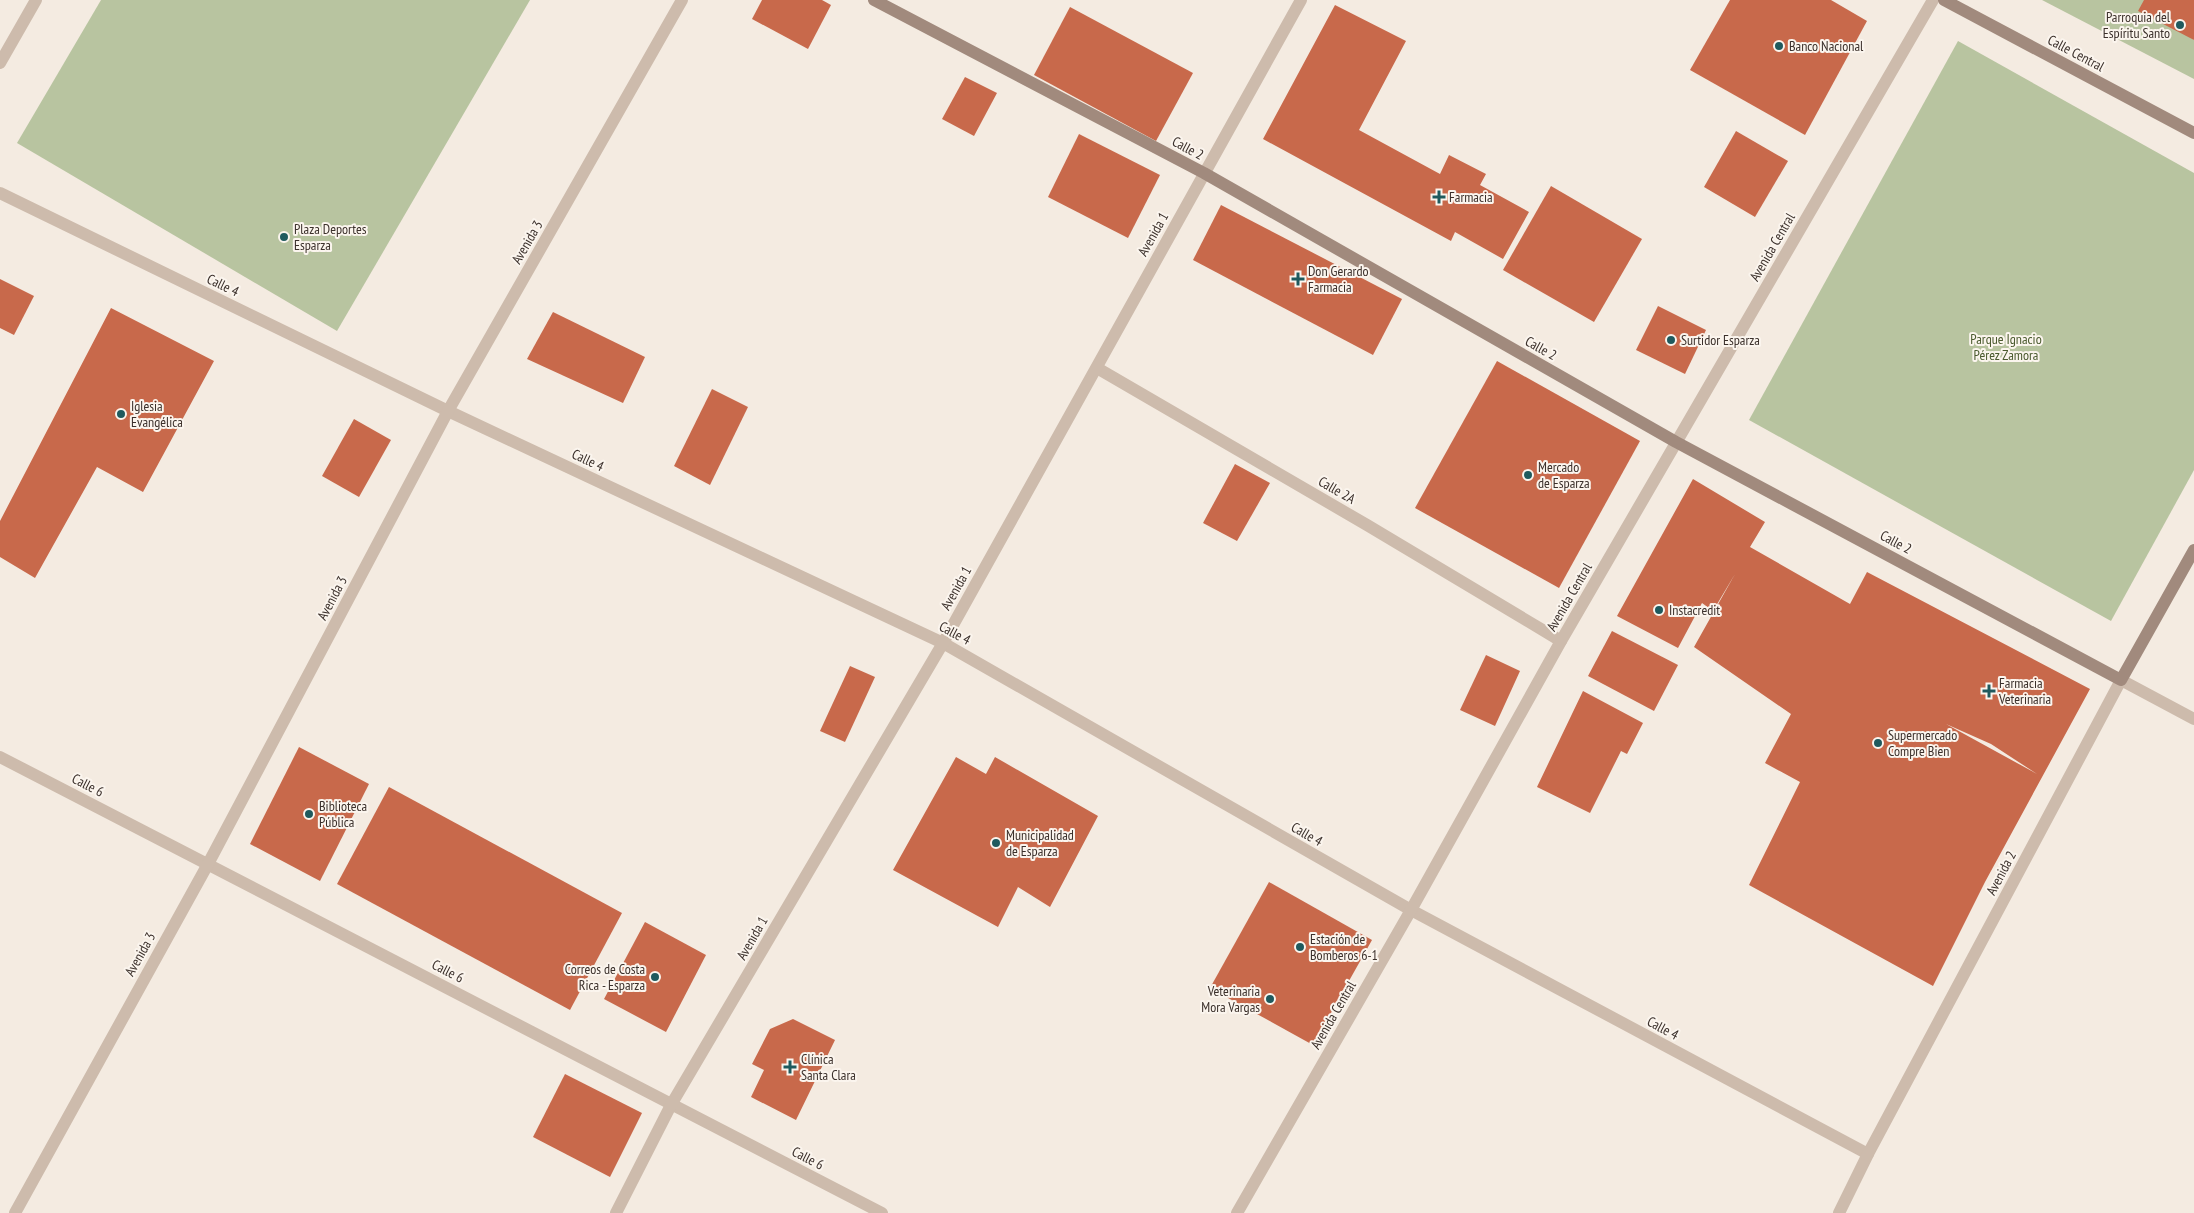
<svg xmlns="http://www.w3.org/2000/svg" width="2194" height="1213" font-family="'PT Sans Narrow',sans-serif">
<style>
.green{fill:#b8c4a0}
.building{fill:#c8694b;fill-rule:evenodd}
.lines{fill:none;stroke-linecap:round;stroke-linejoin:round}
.street{stroke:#cdbbac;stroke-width:12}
.secondary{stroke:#a18a7d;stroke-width:12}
.poi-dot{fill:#1f5a5e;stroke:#fbf5ee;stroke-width:2}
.labels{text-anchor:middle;stroke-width:4;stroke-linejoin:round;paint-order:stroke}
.poi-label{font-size:14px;fill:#3b302b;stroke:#fbf5ee;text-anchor:start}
.street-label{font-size:14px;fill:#3b302b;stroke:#fbf5ee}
.park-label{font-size:14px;fill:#4a5a2e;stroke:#fbf5ee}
</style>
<rect width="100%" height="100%" fill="#f4ebe1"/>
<!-- green -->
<g class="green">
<path d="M101 0H530L337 331 17 143Z"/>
<path d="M2042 0H2144L2194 40V79Z"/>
<path d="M1958 41 2194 173V470L2111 621 1749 420Z"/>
</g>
<!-- building -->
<g class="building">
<path d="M762 0H822L831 5 808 49 752 19Z"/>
<path d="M1730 0H1831L1867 21 1805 135 1690 70Z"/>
<path d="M2144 0H2194V40L2138 11Z"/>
<path d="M1335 5 1406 41 1359 130 1440 174 1449 155 1486 174 1480 185 1529 212 1503 259 1455 232 1451 241 1263 139Z"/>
<path d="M1070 7 1193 73 1156 141 1034 75Z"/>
<path d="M965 77 997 93 974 136 942 119Z"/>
<path d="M1736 131 1788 161 1755 217 1704 187Z"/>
<path d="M1079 134 1160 175 1128 238 1048 197Z"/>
<path d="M1551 186 1642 239 1594 322 1503 270Z"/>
<path d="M1221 205 1402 299 1373 355 1193 260Z"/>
<path d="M0 279 34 296 14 335 0 328Z"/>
<path d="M1658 306 1706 330 1685 374 1636 350Z"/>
<path d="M111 308 214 361 143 492 97 467 35 578 0 557V521Z"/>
<path d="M553 312 645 357 623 403 527 359Z"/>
<path d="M1497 361 1640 441 1559 588 1415 508Z"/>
<path d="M712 389 748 407 710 485 674 466Z"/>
<path d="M354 419 391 440 359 497 322 476Z"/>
<path d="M1235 464 1270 483 1237 541 1203 523Z"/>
<path d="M1693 479 1765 522 1750 547 1850 604 1867 572 2090 689 1985 882 1933 986 1749 885 1800 782 1765 763 1791 714 1694 647 1735 574 1713 611 1702 603 1678 648 1617 616ZM1946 724 1991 744 2037 774Z"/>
<path d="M1612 631 1678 665 1654 711 1588 676Z"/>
<path d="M1486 655 1520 671 1495 726 1460 710Z"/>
<path d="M850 666 875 677 845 742 820 731Z"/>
<path d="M1583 691 1643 723 1627 754 1621 751 1590 813 1537 787Z"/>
<path d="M299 747 369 784 320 881 250 844Z"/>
<path d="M956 757 986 774 995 757 1098 816 1050 907 1018 887 998 927 893 870Z"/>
<path d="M389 787 622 913 570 1010 337 884Z"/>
<path d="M1269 882 1372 940 1313 1045 1210 988Z"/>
<path d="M645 922 706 955 666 1032 604 999Z"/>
<path d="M793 1019 835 1040 796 1120 751 1097 764 1070 752 1064 770 1029Z"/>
<path d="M565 1074 642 1113 610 1177 533 1137Z"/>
</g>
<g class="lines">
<!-- street -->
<g class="street">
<path d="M0 63 36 0"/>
<path d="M0 193 448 411 943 643 1411 910 1868 1154"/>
<path d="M1097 368 1367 525 1561 641"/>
<path d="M0 757 882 1213"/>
<path d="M15 1213 208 864 448 411 682 0"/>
<path d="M616 1213 671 1105 943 643 1301 0"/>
<path d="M1237 1213 1411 910 1561 641 1933 0"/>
<path d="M1839 1213 1868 1154 2121 680 2194 719"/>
</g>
<!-- secondary -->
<g class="secondary">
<path d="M874 0 1204 173 1676 442 2121 680 2194 550"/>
<path d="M1944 0 2194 133"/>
</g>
</g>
<!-- markers -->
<g class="poi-dot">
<circle cx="2180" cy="25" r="5"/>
<circle cx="1779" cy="46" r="5"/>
<path d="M1436.5 189.5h5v5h5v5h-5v5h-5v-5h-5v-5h5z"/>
<circle cx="284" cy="237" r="5"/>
<path d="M1295.5 271.5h5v5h5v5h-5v5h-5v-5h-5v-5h5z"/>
<circle cx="1671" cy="340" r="5"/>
<circle cx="121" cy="414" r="5"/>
<circle cx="1528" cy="475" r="5"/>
<circle cx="1659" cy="610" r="5"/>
<path d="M1986.5 683.5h5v5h5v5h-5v5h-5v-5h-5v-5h5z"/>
<circle cx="1878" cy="743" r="5"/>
<circle cx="309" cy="814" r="5"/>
<circle cx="996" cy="843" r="5"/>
<circle cx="1300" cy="947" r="5"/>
<circle cx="655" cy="977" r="5"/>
<circle cx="1270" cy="999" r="5"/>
<path d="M787.5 1059.5h5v5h5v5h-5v5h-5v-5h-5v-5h5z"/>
</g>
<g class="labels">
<!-- poi labels -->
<g class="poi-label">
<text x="2170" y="22" text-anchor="end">Parroquia del<tspan x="2170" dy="16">Espíritu Santo</tspan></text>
<text x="1789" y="51">Banco Nacional</text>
<text x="1449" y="202">Farmacia</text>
<text x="294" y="234">Plaza Deportes<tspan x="294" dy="16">Esparza</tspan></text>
<text x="1308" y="276">Don Gerardo<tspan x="1308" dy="16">Farmacia</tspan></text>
<text x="1681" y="345">Surtidor Esparza</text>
<text x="131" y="411">Iglesia<tspan x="131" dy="16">Evangélica</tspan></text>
<text x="1538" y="472">Mercado<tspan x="1538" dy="16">de Esparza</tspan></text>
<text x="1669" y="615">Instacredit</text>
<text x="1999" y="688">Farmacia<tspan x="1999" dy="16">Veterinaria</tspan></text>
<text x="1888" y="740">Supermercado<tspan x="1888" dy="16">Compre Bien</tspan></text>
<text x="319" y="811">Biblioteca<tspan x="319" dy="16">Pública</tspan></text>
<text x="1006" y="840">Municipalidad<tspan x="1006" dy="16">de Esparza</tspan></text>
<text x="1310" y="944">Estación de<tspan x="1310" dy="16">Bomberos 6-1</tspan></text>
<text x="645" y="974" text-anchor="end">Correos de Costa<tspan x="645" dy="16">Rica - Esparza</tspan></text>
<text x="1260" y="996" text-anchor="end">Veterinaria<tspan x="1260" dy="16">Mora Vargas</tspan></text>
<text x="801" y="1064">Clínica<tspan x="801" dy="16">Santa Clara</tspan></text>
</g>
<!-- street labels -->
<g class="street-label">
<text transform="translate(2076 53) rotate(28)" y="5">Calle Central</text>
<text transform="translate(1188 148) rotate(28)" y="5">Calle 2</text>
<text transform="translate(1153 234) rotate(-61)" y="5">Avenida 1</text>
<text transform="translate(527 242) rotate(-60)" y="5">Avenida 3</text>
<text transform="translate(1772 247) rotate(-60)" y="5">Avenida Central</text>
<text transform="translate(223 285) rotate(26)" y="5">Calle 4</text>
<text transform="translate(1541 348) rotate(29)" y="5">Calle 2</text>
<text transform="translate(588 460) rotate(25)" y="5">Calle 4</text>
<text transform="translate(1337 490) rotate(30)" y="5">Calle 2A</text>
<text transform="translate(1896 542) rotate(28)" y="5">Calle 2</text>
<text transform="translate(956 588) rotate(-61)" y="5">Avenida 1</text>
<text transform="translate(1569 597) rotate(-60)" y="5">Avenida Central</text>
<text transform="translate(332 598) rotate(-62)" y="5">Avenida 3</text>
<text transform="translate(955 633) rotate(28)" y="5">Calle 4</text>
<text transform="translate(88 785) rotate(27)" y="5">Calle 6</text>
<text transform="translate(1307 834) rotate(30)" y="5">Calle 4</text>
<text transform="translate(2001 873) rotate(-62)" y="5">Avenida 2</text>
<text transform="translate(752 938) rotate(-60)" y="5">Avenida 1</text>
<text transform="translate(140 954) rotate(-61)" y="5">Avenida 3</text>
<text transform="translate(448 971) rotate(27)" y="5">Calle 6</text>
<text transform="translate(1333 1015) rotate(-60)" y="5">Avenida Central</text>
<text transform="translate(1663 1028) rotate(28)" y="5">Calle 4</text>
<text transform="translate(808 1158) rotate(27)" y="5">Calle 6</text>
</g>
<!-- park labels -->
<g class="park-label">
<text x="2006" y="344">Parque Ignacio<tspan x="2006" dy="16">Pérez Zamora</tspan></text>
</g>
</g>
</svg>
